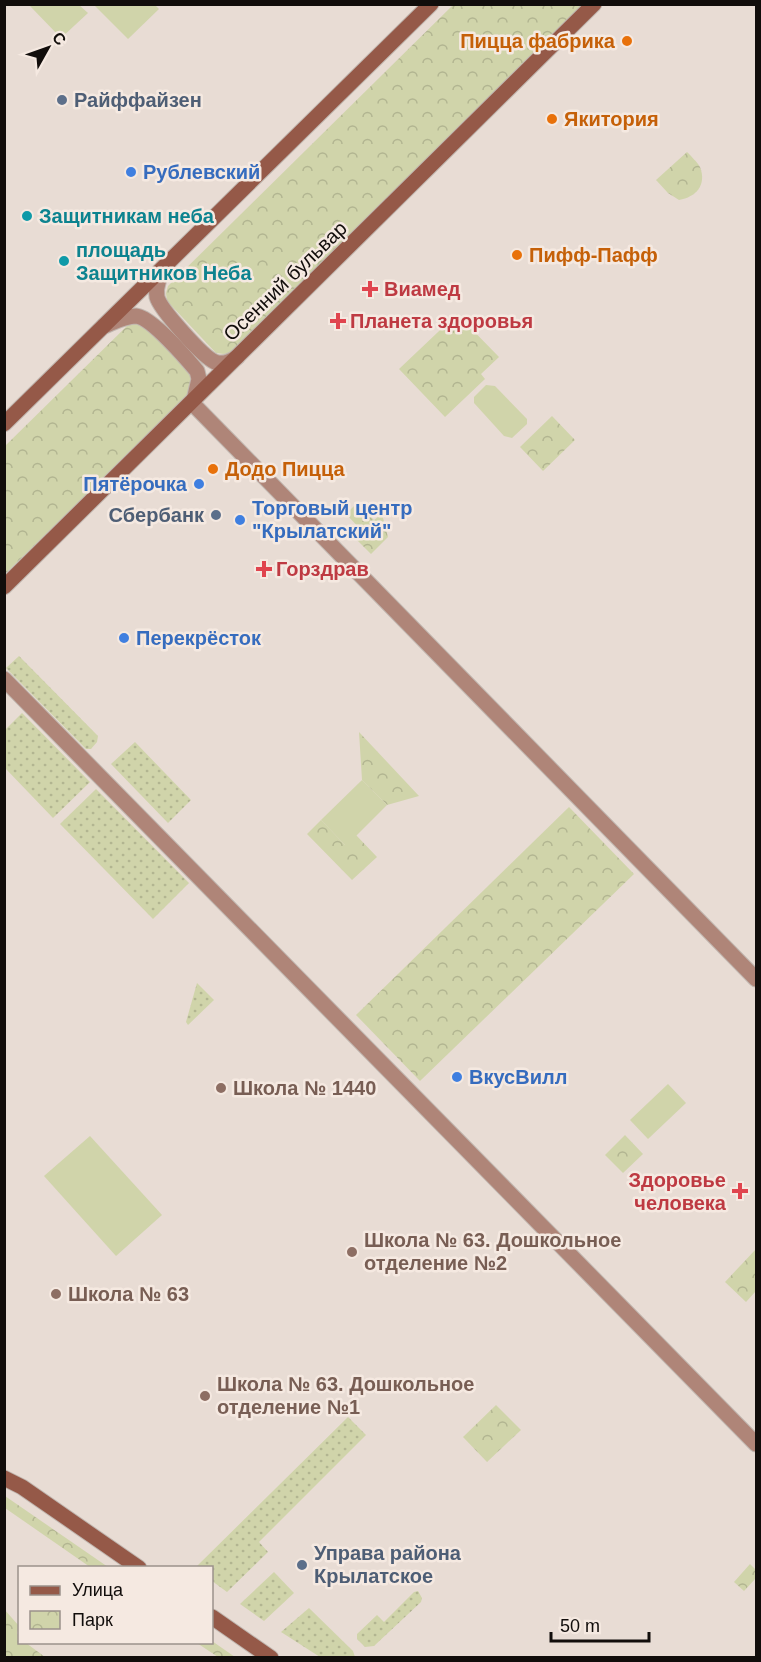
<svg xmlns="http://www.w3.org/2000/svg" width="761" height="1662" font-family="Arial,sans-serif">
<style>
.grass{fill:url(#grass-dots)}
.park{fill:url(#park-crowns)}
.pitch{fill:#d0d4aa}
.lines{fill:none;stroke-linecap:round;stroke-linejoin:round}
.street-casing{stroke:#c1b7b0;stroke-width:17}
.secondary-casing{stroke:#c1b7b0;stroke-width:17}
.street{stroke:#af8578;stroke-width:15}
.secondary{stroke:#955948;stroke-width:15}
.food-dot{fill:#e8710a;stroke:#f5e9e1;stroke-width:2}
.service-dot{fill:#5c6f8a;stroke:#f5e9e1;stroke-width:2}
.shop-dot{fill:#3f7fe0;stroke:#f5e9e1;stroke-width:2}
.culture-dot{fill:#0f9aa8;stroke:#f5e9e1;stroke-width:2}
.health-dot{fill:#e0444e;stroke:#f5e9e1;stroke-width:2}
.education-dot{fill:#8d6e63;stroke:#f5e9e1;stroke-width:2}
.labels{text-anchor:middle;stroke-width:5;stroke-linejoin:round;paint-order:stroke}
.food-label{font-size:20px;font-weight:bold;fill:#c56008;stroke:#f5e9e1;text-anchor:start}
.service-label{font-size:20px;font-weight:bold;fill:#4e5e75;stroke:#f5e9e1;text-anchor:start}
.shop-label{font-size:20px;font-weight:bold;fill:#366cbe;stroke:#f5e9e1;text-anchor:start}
.culture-label{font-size:20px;font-weight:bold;fill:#0d838f;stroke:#f5e9e1;text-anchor:start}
.street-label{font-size:20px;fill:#110d0b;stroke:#f5e9e1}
.health-label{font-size:20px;font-weight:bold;fill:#be3a42;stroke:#f5e9e1;text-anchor:start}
.education-label{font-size:20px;font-weight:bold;fill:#785e54;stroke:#f5e9e1;text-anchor:start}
</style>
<defs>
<pattern id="grass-dots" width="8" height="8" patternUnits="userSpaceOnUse" patternTransform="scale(1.5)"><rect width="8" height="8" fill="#d0d4aa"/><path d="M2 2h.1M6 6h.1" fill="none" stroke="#b2b591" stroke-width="1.8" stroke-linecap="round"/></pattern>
<pattern id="park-crowns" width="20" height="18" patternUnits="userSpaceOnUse" patternTransform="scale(1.5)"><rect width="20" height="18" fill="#d0d4aa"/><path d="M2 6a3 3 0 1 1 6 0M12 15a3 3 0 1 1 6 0" fill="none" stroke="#b2b591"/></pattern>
</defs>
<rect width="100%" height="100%" fill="#e8dcd4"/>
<!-- grass -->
<g class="grass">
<path d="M19 656 98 736 97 742 91 749H86L6 668Z"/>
<path d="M22 713 90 782 53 818 5 768V730Z"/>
<path d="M135 742 191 800 168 823 111 764Z"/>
<path d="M96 789 189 883 153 919 60 824Z"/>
<path d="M197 983 214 1000 188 1025 186 1022Z"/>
<path d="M348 1417 366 1435 259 1542 268 1552 227 1592 212 1581V1568L196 1567Z"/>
<path d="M274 1572 294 1593 264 1621 240 1604Z"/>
<path d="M418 1591 422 1598 421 1602 374 1646 365 1647 357 1639V1634L377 1615 384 1622 414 1592Z"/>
<path d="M309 1608 353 1651 355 1657H320L281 1632Z"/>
</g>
<!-- park -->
<g class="park">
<path d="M453 5H582L231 352 224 354 216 353 167 301 166 293 168 286Z"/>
<path d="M687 152C691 156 697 162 700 167 707 185 696 197 679 200L668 193 656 180Z"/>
<path d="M457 314 499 357 481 374 485 379 445 417 399 369Z"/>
<path d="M130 323 143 324 192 372 193 390 5 574V446Z"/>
<path d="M552 416 575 440 543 471 520 447Z"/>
<path d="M357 503 374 520 382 514 388 537 371 554 356 539 363 532 346 514Z"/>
<path d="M359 732 419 796 387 805 362 780Z"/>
<path d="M569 807 634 874 420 1081 356 1015Z"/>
<path d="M321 820 345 845 356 835 377 857 352 880 307 834Z"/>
<path d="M625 1135 643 1154 623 1173 605 1155Z"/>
<path d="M756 1249V1291L746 1302 725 1282Z"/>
<path d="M496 1405 521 1430 487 1462 463 1437Z"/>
<path d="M5 1496 108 1567H90L5 1508Z"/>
<path d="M750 1564 756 1570V1578L744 1591 734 1582Z"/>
<path d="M4 1609 19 1626 17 1633 19 1636 20 1642 26 1643 45 1657H5Z"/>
<path d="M212 1641 235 1657H218L197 1643 212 1642Z"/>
</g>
<!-- pitch -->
<g class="pitch">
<path d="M29 5H79L88 13 61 38Z"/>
<path d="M94 5H155L159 9 128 39Z"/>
<path d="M486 385 495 386 527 419V424L512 438 504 436 474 403V397Z"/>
<path d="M362 780 387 805 346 846 321 820Z"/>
<path d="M668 1084 686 1103 648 1139 630 1120Z"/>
<path d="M90 1136 162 1215 116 1256 44 1176Z"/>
</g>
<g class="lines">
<defs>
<g id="street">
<path d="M166 267C160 276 155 285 157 297 160 309 203 357 215 362 223 365 230 362 237 357"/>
<path d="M104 326C114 322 125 316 136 316 151 317 187 359 197 371L199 379 194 400"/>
<path d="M192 403 756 979"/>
<path d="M4 679 756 1444"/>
</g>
<g id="secondary">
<path d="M4 424 431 4"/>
<path d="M4 587 594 4"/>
<path d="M4 1478 22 1487 139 1568"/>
<path d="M212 1617 271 1658"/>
</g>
</defs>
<!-- street casing -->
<use href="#street" class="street-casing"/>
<!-- secondary casing -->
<use href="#secondary" class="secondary-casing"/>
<!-- street -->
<use href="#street" class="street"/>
<!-- secondary -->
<use href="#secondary" class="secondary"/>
</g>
<!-- markers -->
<g class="food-dot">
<circle cx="627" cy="41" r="6"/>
<circle cx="552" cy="119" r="6"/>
<circle cx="517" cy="255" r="6"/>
<circle cx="213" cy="469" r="6"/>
</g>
<g class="service-dot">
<circle cx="62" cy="100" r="6"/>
<circle cx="216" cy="515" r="6"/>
<circle cx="302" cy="1565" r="6"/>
</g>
<g class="shop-dot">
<circle cx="131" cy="172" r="6"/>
<circle cx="199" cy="484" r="6"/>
<circle cx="240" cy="520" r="6"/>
<circle cx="124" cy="638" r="6"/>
<circle cx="457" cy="1077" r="6"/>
</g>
<g class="culture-dot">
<circle cx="27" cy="216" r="6"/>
<circle cx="64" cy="261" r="6"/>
</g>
<g class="health-dot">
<path d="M367 280h6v6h6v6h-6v6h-6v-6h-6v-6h6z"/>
<path d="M335 312h6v6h6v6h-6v6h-6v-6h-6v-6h6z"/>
<path d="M261 560h6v6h6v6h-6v6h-6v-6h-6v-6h6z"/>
<path d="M737 1182h6v6h6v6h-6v6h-6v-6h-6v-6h6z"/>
</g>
<g class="education-dot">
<circle cx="221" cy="1088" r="6"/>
<circle cx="352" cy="1252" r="6"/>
<circle cx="56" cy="1294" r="6"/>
<circle cx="205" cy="1396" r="6"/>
</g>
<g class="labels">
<!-- food labels -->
<g class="food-label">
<text x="615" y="48" text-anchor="end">Пицца фабрика</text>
<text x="564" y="126">Якитория</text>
<text x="529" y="262">Пифф-Пафф</text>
<text x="225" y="476">Додо Пицца</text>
</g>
<!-- service labels -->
<g class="service-label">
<text x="74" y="107">Райффайзен</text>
<text x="204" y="522" text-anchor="end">Сбербанк</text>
<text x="314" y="1560">Управа района<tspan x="314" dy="23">Крылатское</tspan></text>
</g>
<!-- shop labels -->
<g class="shop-label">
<text x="143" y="179">Рублевский</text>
<text x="187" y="491" text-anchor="end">Пятёрочка</text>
<text x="252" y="515">Торговый центр<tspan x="252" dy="23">"Крылатский"</tspan></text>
<text x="136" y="645">Перекрёсток</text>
<text x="469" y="1084">ВкусВилл</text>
</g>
<!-- culture labels -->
<g class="culture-label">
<text x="39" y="223">Защитникам неба</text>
<text x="76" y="257">площадь<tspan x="76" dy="23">Защитников Неба</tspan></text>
</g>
<!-- street labels -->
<g class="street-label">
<text transform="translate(285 281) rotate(-44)" y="7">Осенний бульвар</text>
</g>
<!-- health labels -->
<g class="health-label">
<text x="384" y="296">Виамед</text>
<text x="350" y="328">Планета здоровья</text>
<text x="276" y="576">Горздрав</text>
<text x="726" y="1187" text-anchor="end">Здоровье<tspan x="726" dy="23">человека</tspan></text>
</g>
<!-- education labels -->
<g class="education-label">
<text x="233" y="1095">Школа № 1440</text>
<text x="364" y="1247">Школа № 63. Дошкольное<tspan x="364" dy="23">отделение №2</tspan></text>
<text x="68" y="1301">Школа № 63</text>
<text x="217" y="1391">Школа № 63. Дошкольное<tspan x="217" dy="23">отделение №1</tspan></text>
</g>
</g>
<!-- border -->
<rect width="761" height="1662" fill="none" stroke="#110d0b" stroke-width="12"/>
<!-- legend -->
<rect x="18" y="1566" width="195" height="78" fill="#f5e9e1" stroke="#9a918b" stroke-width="1.5"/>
<rect x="30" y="1586" width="30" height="9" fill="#955948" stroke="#9a918b" stroke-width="1.5"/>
<text x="72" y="1596" font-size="18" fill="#110d0b">Улица</text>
<rect x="30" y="1611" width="30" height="18" fill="url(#park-crowns)" stroke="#9a918b" stroke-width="1.5"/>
<text x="72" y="1626" font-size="18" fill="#110d0b">Парк</text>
<!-- north arrow -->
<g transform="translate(48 48) rotate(50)" stroke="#f5e9e1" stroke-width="4.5" paint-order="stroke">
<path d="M0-4.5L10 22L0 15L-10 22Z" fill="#110d0b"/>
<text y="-9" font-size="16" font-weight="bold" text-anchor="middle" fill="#110d0b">С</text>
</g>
<!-- scale -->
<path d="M551 1632v9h98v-9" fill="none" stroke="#110d0b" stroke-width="3"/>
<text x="560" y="1632" font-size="18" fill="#110d0b" stroke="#f5e9e1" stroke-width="4.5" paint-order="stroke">50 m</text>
</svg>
